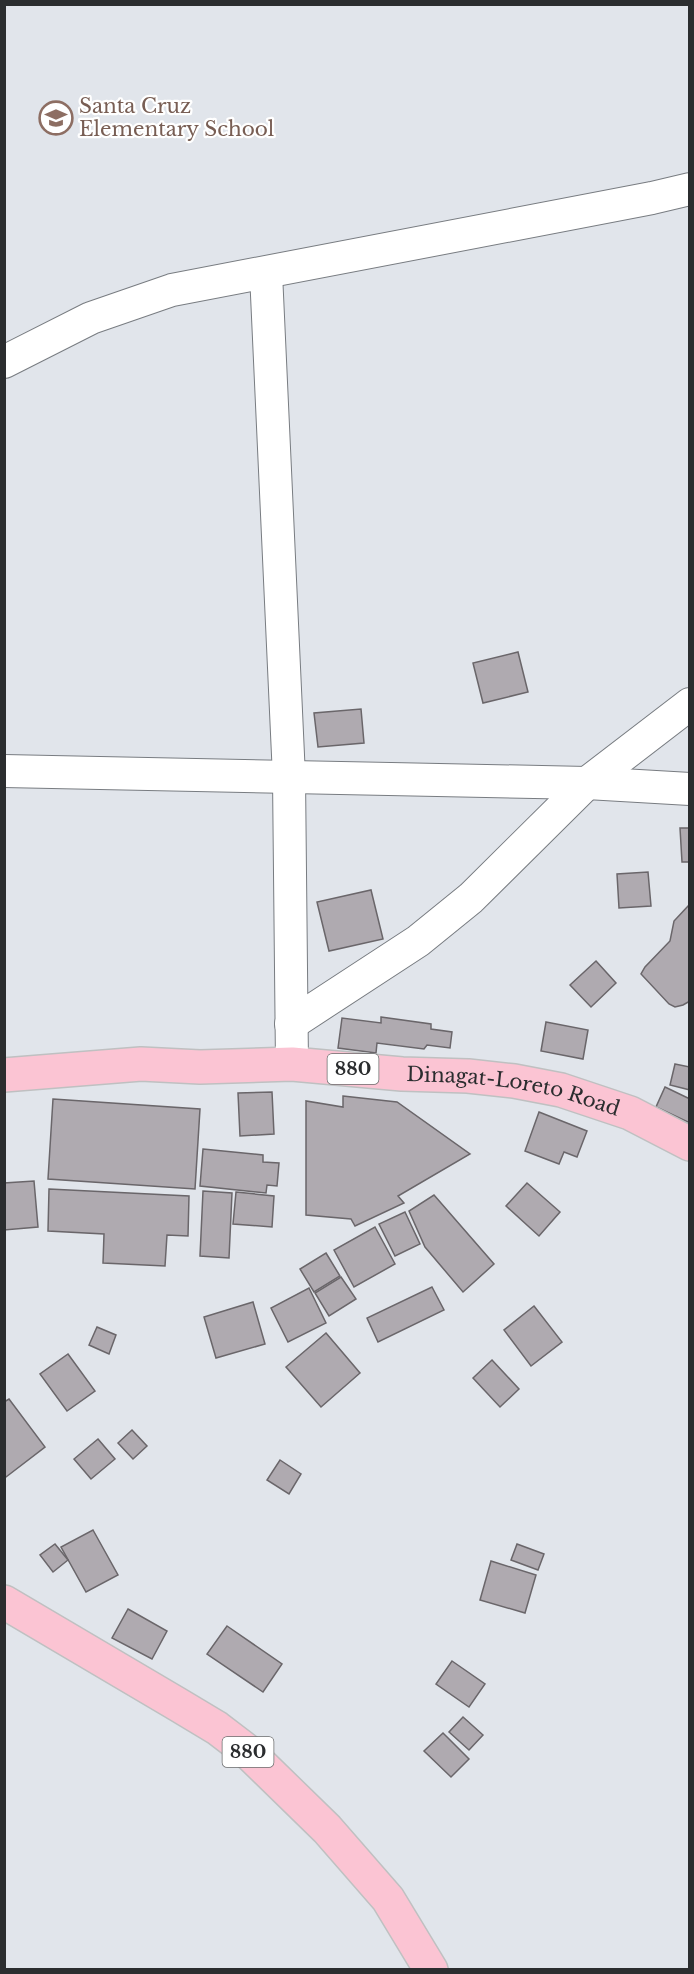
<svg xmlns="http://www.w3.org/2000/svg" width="694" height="1974" font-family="'Libre Baskerville',serif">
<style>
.building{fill:#afaab0;stroke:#6a666a;stroke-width:1.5}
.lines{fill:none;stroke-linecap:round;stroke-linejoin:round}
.minor-casing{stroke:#787c81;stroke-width:34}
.major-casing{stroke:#bfc0c1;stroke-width:36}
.minor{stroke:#fff;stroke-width:32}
.major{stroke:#fbc4d3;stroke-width:33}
.labels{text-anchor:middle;stroke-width:4.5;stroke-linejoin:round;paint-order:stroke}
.shield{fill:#fff;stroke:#6b6c6d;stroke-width:1.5}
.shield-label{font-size:18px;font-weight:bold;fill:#2b2d2f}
.education-label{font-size:20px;fill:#785e54;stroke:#fff;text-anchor:start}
.street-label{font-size:20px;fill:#2b2d2f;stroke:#fff}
</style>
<rect width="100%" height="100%" fill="#e1e5eb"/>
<!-- building -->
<g class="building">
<path d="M518 652 528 692 483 703 473 663Z"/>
<path d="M361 709 364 743 318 747 314 713Z"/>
<path d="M680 828H690V862H682Z"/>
<path d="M648 872 651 906 619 908 617 874Z"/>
<path d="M371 890 383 939 329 951 317 902Z"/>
<path d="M690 904V1001L683 1005 675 1007 669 1004 641 974 645 967 670 941 674 921Z"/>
<path d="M596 961 616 983 591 1007 570 985Z"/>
<path d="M381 1017 431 1024V1029L452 1032 450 1048 427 1045 424 1049 377 1043 376 1053 338 1048 342 1018 381 1023Z"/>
<path d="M546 1022 588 1030 583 1059 541 1051Z"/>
<path d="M675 1064 690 1067V1090L670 1085Z"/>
<path d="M665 1087 690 1099V1123L656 1107Z"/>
<path d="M272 1092 274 1134 240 1136 238 1093Z"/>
<path d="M343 1096 397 1102 470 1154 398 1196 404 1203 355 1226 351 1219 306 1215V1101L343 1107Z"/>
<path d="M53 1099 200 1109 195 1189 48 1179Z"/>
<path d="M539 1112 587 1131 577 1157 564 1152 559 1164 525 1151Z"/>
<path d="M203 1149 263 1155V1162L279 1163 277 1186 267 1185 266 1193 200 1186Z"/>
<path d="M34 1181 38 1227 4 1230V1183Z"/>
<path d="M527 1183 560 1212 539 1236 506 1206Z"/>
<path d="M49 1189 189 1196 188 1236 167 1235 165 1266 103 1263 104 1234 48 1231Z"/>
<path d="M203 1191 232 1193 229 1258 200 1256Z"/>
<path d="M236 1192 274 1196 272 1227 233 1224Z"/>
<path d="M434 1195 494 1264 463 1292 425 1247 409 1211Z"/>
<path d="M405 1212 420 1244 395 1256 379 1224Z"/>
<path d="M375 1227 395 1264 354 1287 334 1250Z"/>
<path d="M326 1253 340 1276 314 1292 300 1269Z"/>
<path d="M341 1277 356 1299 329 1316 315 1293Z"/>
<path d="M432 1287 444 1310 378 1342 367 1318Z"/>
<path d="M309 1288 326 1323 288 1342 271 1308Z"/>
<path d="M253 1302 265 1344 216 1358 204 1317Z"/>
<path d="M534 1306 562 1342 531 1366 504 1330Z"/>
<path d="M97 1327 116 1335 109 1354 89 1345Z"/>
<path d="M326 1333 360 1373 321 1407 286 1367Z"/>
<path d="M68 1354 95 1391 67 1411 40 1374Z"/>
<path d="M492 1360 519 1389 500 1407 473 1378Z"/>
<path d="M9 1399 45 1447 6 1477 4 1474V1402Z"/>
<path d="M132 1430 147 1446 133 1459 118 1443Z"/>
<path d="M98 1439 115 1459 91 1479 74 1459Z"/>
<path d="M280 1460 301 1474 289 1494 267 1480Z"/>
<path d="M93 1530 118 1575 86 1592 61 1547Z"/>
<path d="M55 1544 68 1560 53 1572 40 1555Z"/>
<path d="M517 1544 544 1554 538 1570 511 1560Z"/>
<path d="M491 1561 536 1575 525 1613 480 1600Z"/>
<path d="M128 1609 167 1631 152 1659 112 1638Z"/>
<path d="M227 1626 282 1664 263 1692 207 1654Z"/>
<path d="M452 1661 485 1684 469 1707 436 1684Z"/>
<path d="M463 1717 483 1735 469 1750 449 1732Z"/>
<path d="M443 1733 469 1759 451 1777 424 1751Z"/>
</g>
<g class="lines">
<defs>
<g id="minor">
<path d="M266 273 289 777 292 1064"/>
<path d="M4 362 91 318 172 290 652 198 690 189"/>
<path d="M4 771 587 783 690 789"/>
<path d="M291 1024 418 941 471 898 587 783 690 704"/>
</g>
<g id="major">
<path id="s1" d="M4 1075 141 1064 200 1067 292 1064 402 1074 468 1076 514 1081 561 1090 630 1113 690 1144"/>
<path d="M4 1602 177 1704 217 1728 247 1751 327 1829 388 1899 431 1970"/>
</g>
</defs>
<!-- minor casing -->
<use href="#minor" class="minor-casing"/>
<!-- major casing -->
<use href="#major" class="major-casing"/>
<!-- minor -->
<use href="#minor" class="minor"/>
<!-- major -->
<use href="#major" class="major"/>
</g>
<!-- icons -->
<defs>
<symbol id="school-ring" viewBox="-11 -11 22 22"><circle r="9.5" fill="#fff" stroke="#8d6e63" stroke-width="1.5"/><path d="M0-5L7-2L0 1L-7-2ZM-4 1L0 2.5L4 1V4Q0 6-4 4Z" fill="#8d6e63"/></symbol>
</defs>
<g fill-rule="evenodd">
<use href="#school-ring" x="37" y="99" width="38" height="38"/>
</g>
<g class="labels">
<!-- shield labels -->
<g class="shield">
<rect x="327.5" y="1054" width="51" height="30" rx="4.5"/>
<rect x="222.5" y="1737" width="51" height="30" rx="4.5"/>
</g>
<g class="shield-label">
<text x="353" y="1075">880</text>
<text x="248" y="1758">880</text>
</g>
<!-- education labels -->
<g class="education-label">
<text x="79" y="113">Santa Cruz<tspan x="79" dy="23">Elementary School</tspan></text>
</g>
<!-- street labels -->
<g class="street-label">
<text dy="7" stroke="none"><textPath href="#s1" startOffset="512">Dinagat-Loreto Road</textPath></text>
</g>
</g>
<!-- border -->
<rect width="694" height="1974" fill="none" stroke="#2b2d2f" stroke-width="12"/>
</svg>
